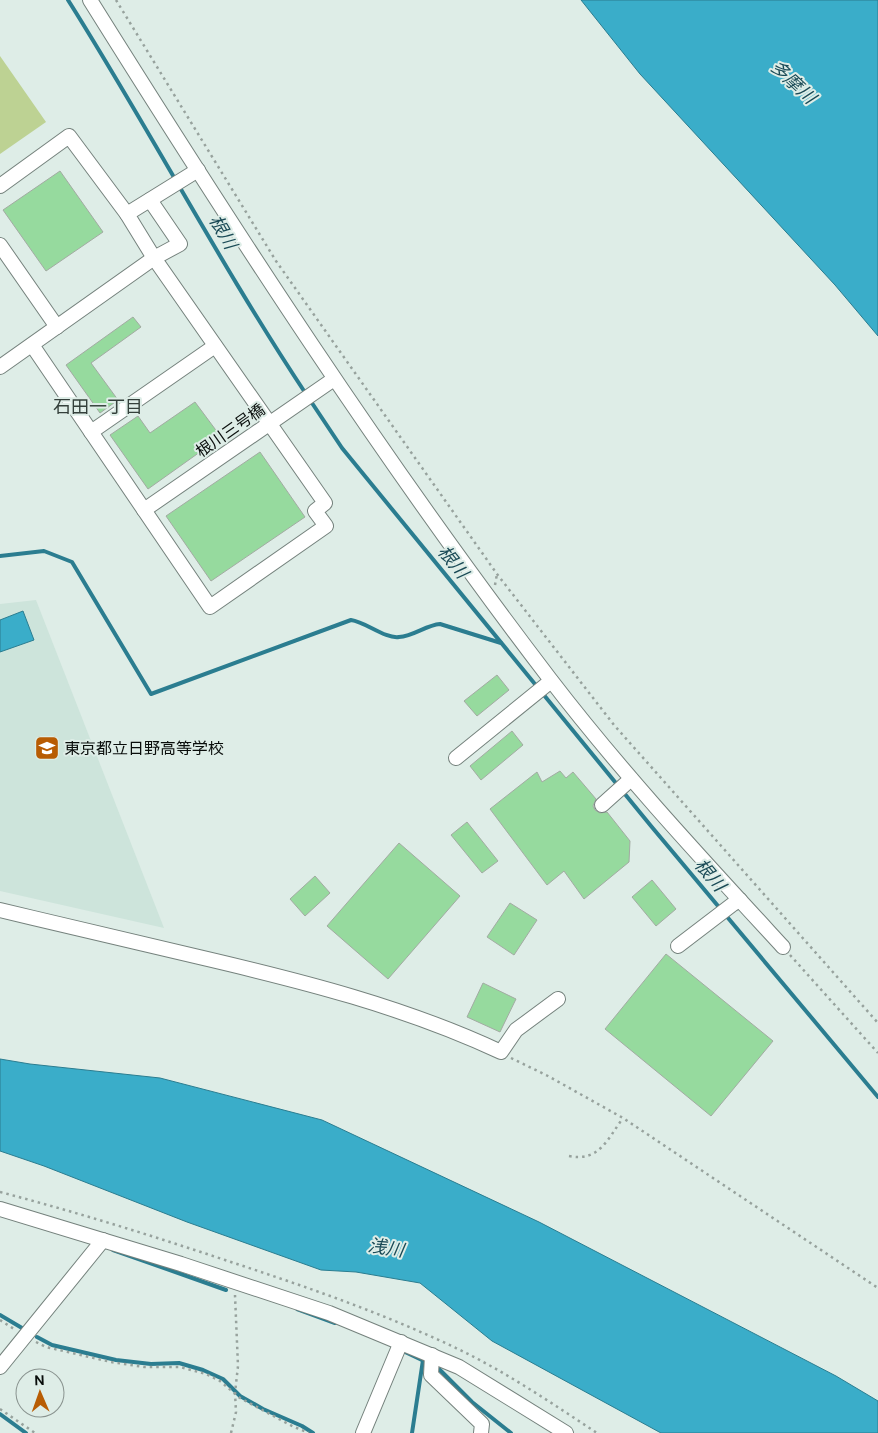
<svg xmlns="http://www.w3.org/2000/svg" width="878" height="1433" font-family="'DM Sans','Noto Sans JP',sans-serif">
<style>
.built{fill:#cde4db}
.green{fill:#bdd293}
.water{fill:#3aadc9;stroke:#2b7d90}
.lines{fill:none;stroke-linecap:round;stroke-linejoin:round}
.stream{stroke:#2b7d90;stroke-width:4}
.building{fill:#96da9e;stroke:#a2aba2}
.minor-casing{stroke:#75827d;stroke-width:16}
.path{stroke:#97a29d;stroke-width:2.5;stroke-dasharray:2.5 4;stroke-linecap:butt}
.minor{stroke:#fff;stroke-width:14}
.labels{text-anchor:middle;stroke-width:4;stroke-linejoin:round;paint-order:stroke}
.street-label{font-size:16px;fill:#090d0b;stroke:#deede7}
.poi-label{font-size:16px;fill:#090d0b;stroke:#deede7;text-anchor:start}
.water-label{font-size:18px;font-style:italic;fill:#1a4a56;stroke:#deede7}
.neighbourhood-label{font-size:18px;fill:#34403b;stroke:#deede7}
</style>
<rect width="100%" height="100%" fill="#deede7"/>
<!-- built -->
<path class="built" d="M36 600 164 928 0 891V604Z"/>
<!-- green -->
<path class="green" d="M0 56 46 122 0 154Z"/>
<!-- water -->
<g class="water">
<path d="M581 0H878V336L835 285 640 74Z"/>
<path d="M23 611 34 640 0 652V620Z"/>
<path d="M0 1059 30 1064 160 1078 322 1120 539 1222 836 1376 878 1401V1433H661L492 1341 420 1283 356 1272 321 1270 187 1222 44 1166 0 1151Z"/>
</g>
<g class="lines">
<!-- stream -->
<g class="stream">
<path d="M68 0C150 130 221 266 306 394"/>
<path d="M310 400 342 448 651 826 878 1097"/>
<path d="M0 556 44 551 72 562 151 694 351 620C366 622 385 639 399 637 414 636 426 625 440 624L501 643"/>
<path d="M113 1250 226 1290"/>
<path d="M297 1309 335 1323"/>
<path d="M0 1315 22 1328"/>
<path d="M37 1337 52 1345 116 1360 151 1364 179 1363 203 1370 223 1379 240 1396 263 1409 302 1426 313 1433"/>
<path d="M403 1351 424 1361"/>
<path d="M439 1369 472 1402 511 1433"/>
<path d="M0 1414 26 1433"/>
<path d="M412 1433 423 1360"/>
</g>
</g>
<!-- building -->
<g class="building">
<path d="M60 171 103 232 46 271 3 210Z"/>
<path d="M133 317 141 327 91 363 118 400 100 413 66 365Z"/>
<path d="M195 402 221 437 148 489 110 435 138 416 150 433Z"/>
<path d="M260 452 305 517 211 581 166 516Z"/>
<path d="M497 675 509 690 477 716 464 701Z"/>
<path d="M512 731 523 745 481 780 470 766Z"/>
<path d="M560 771 566 778 573 772 596 799 593 806 595 810 600 813 607 812 630 841 629 862 584 899 564 871 547 885 490 809 537 772 542 782Z"/>
<path d="M467 822 498 861 482 873 451 835Z"/>
<path d="M399 843 460 896 388 979 327 926Z"/>
<path d="M315 876 330 893 305 916 290 899Z"/>
<path d="M652 880 676 909 656 926 632 897Z"/>
<path d="M510 903 537 920 514 955 487 937Z"/>
<path d="M666 954 773 1041 711 1116 605 1029Z"/>
<path d="M483 983 516 999 500 1032 467 1017Z"/>
</g>
<g class="lines">
<defs>
<g id="minor">
<path d="M90 0C235 232 384 462 550 679 622 773 703 860 783 947"/>
<path d="M0 186 69 136 127 214"/>
<path d="M0 245 57 327"/>
<path d="M32 345 210 607 326 526 315 511 325 503 154 258 127 214 198 170"/>
<path d="M0 367 154 258 180 244 150 200"/>
<path d="M91 432 215 346"/>
<path d="M144 510 334 379"/>
<path d="M456 758 551 681"/>
<path d="M602 805 631 779"/>
<path d="M0 910C66 926 132 941 199 957 302 981 405 1007 501 1052L516 1030 558 999"/>
<path d="M678 946 733 904 740 900"/>
<path d="M0 1209 181 1264 329 1313 459 1367 566 1433"/>
<path d="M432 1355 431 1375 482 1424 481 1433"/>
<path d="M0 1367 103 1240"/>
<path d="M363 1433 401 1342"/>
</g>
</defs>
<!-- minor casing -->
<use href="#minor" class="minor-casing"/>
<!-- path -->
<g class="path">
<path d="M116 0 276 261 497 574 614 725 878 1023"/>
<path d="M495 585 497 574"/>
<path d="M790 955 878 1053"/>
<path d="M511 1058 548 1076 623 1118 878 1288"/>
<path d="M569 1156C599 1162 607 1140 623 1118"/>
<path d="M0 1192C76 1212 150 1235 225 1260 304 1286 383 1313 458 1349 506 1372 553 1404 597 1433"/>
<path d="M0 1320 14 1329"/>
<path d="M36 1342 46 1347 111 1362 144 1367H180L206 1374 220 1381 240 1398 294 1427 309 1433"/>
<path d="M0 1409 35 1433"/>
<path d="M231 1433 236 1412 235 1393 238 1366 235 1295"/>
</g>
<!-- minor -->
<use href="#minor" class="minor"/>
</g>
<!-- icons -->
<defs>
<symbol id="school-square" viewBox="-11 -11 22 22"><rect x="-9" y="-9" width="18" height="18" rx="4" fill="#b85c03" stroke="#deede7"/><path d="M0-5L7-2L0 1L-7-2ZM-4 1L0 2.5L4 1V4Q0 6-4 4Z" fill="#fff"/></symbol>
</defs>
<g fill-rule="evenodd">
<use href="#school-square" x="33" y="734" width="28" height="28"/>
</g>
<g class="labels">
<!-- street labels -->
<g class="street-label">
<text transform="translate(230 430) rotate(-35)" y="6">根川三号橋</text>
</g>
<!-- poi labels -->
<g class="poi-label">
<text x="64" y="754">東京都立日野高等学校</text>
</g>
<!-- water labels -->
<g class="water-label">
<text transform="translate(793 82) rotate(43)" y="6">多摩川</text>
<text transform="translate(223 232) rotate(60)" y="6">根川</text>
<text transform="translate(453 562) rotate(51)" y="6">根川</text>
<text transform="translate(710 875) rotate(50)" y="6">根川</text>
<text transform="translate(386 1248) rotate(9)" y="6">浅川</text>
</g>
<!-- neighbourhood labels -->
<g class="neighbourhood-label">
<text x="98" y="413">石田一丁目</text>
</g>
</g>
<!-- north arrow -->
<g transform="translate(40 1393) rotate(358)"><circle r="24" fill="#deede7" stroke="#89938f"/>
<path d="M0-4L9 19L0 12L-9 19Z" fill="#b85c03"/>
<text y="-8" font-size="14" font-weight="bold" text-anchor="middle" fill="#090d0b">N</text>
</g>
</svg>
